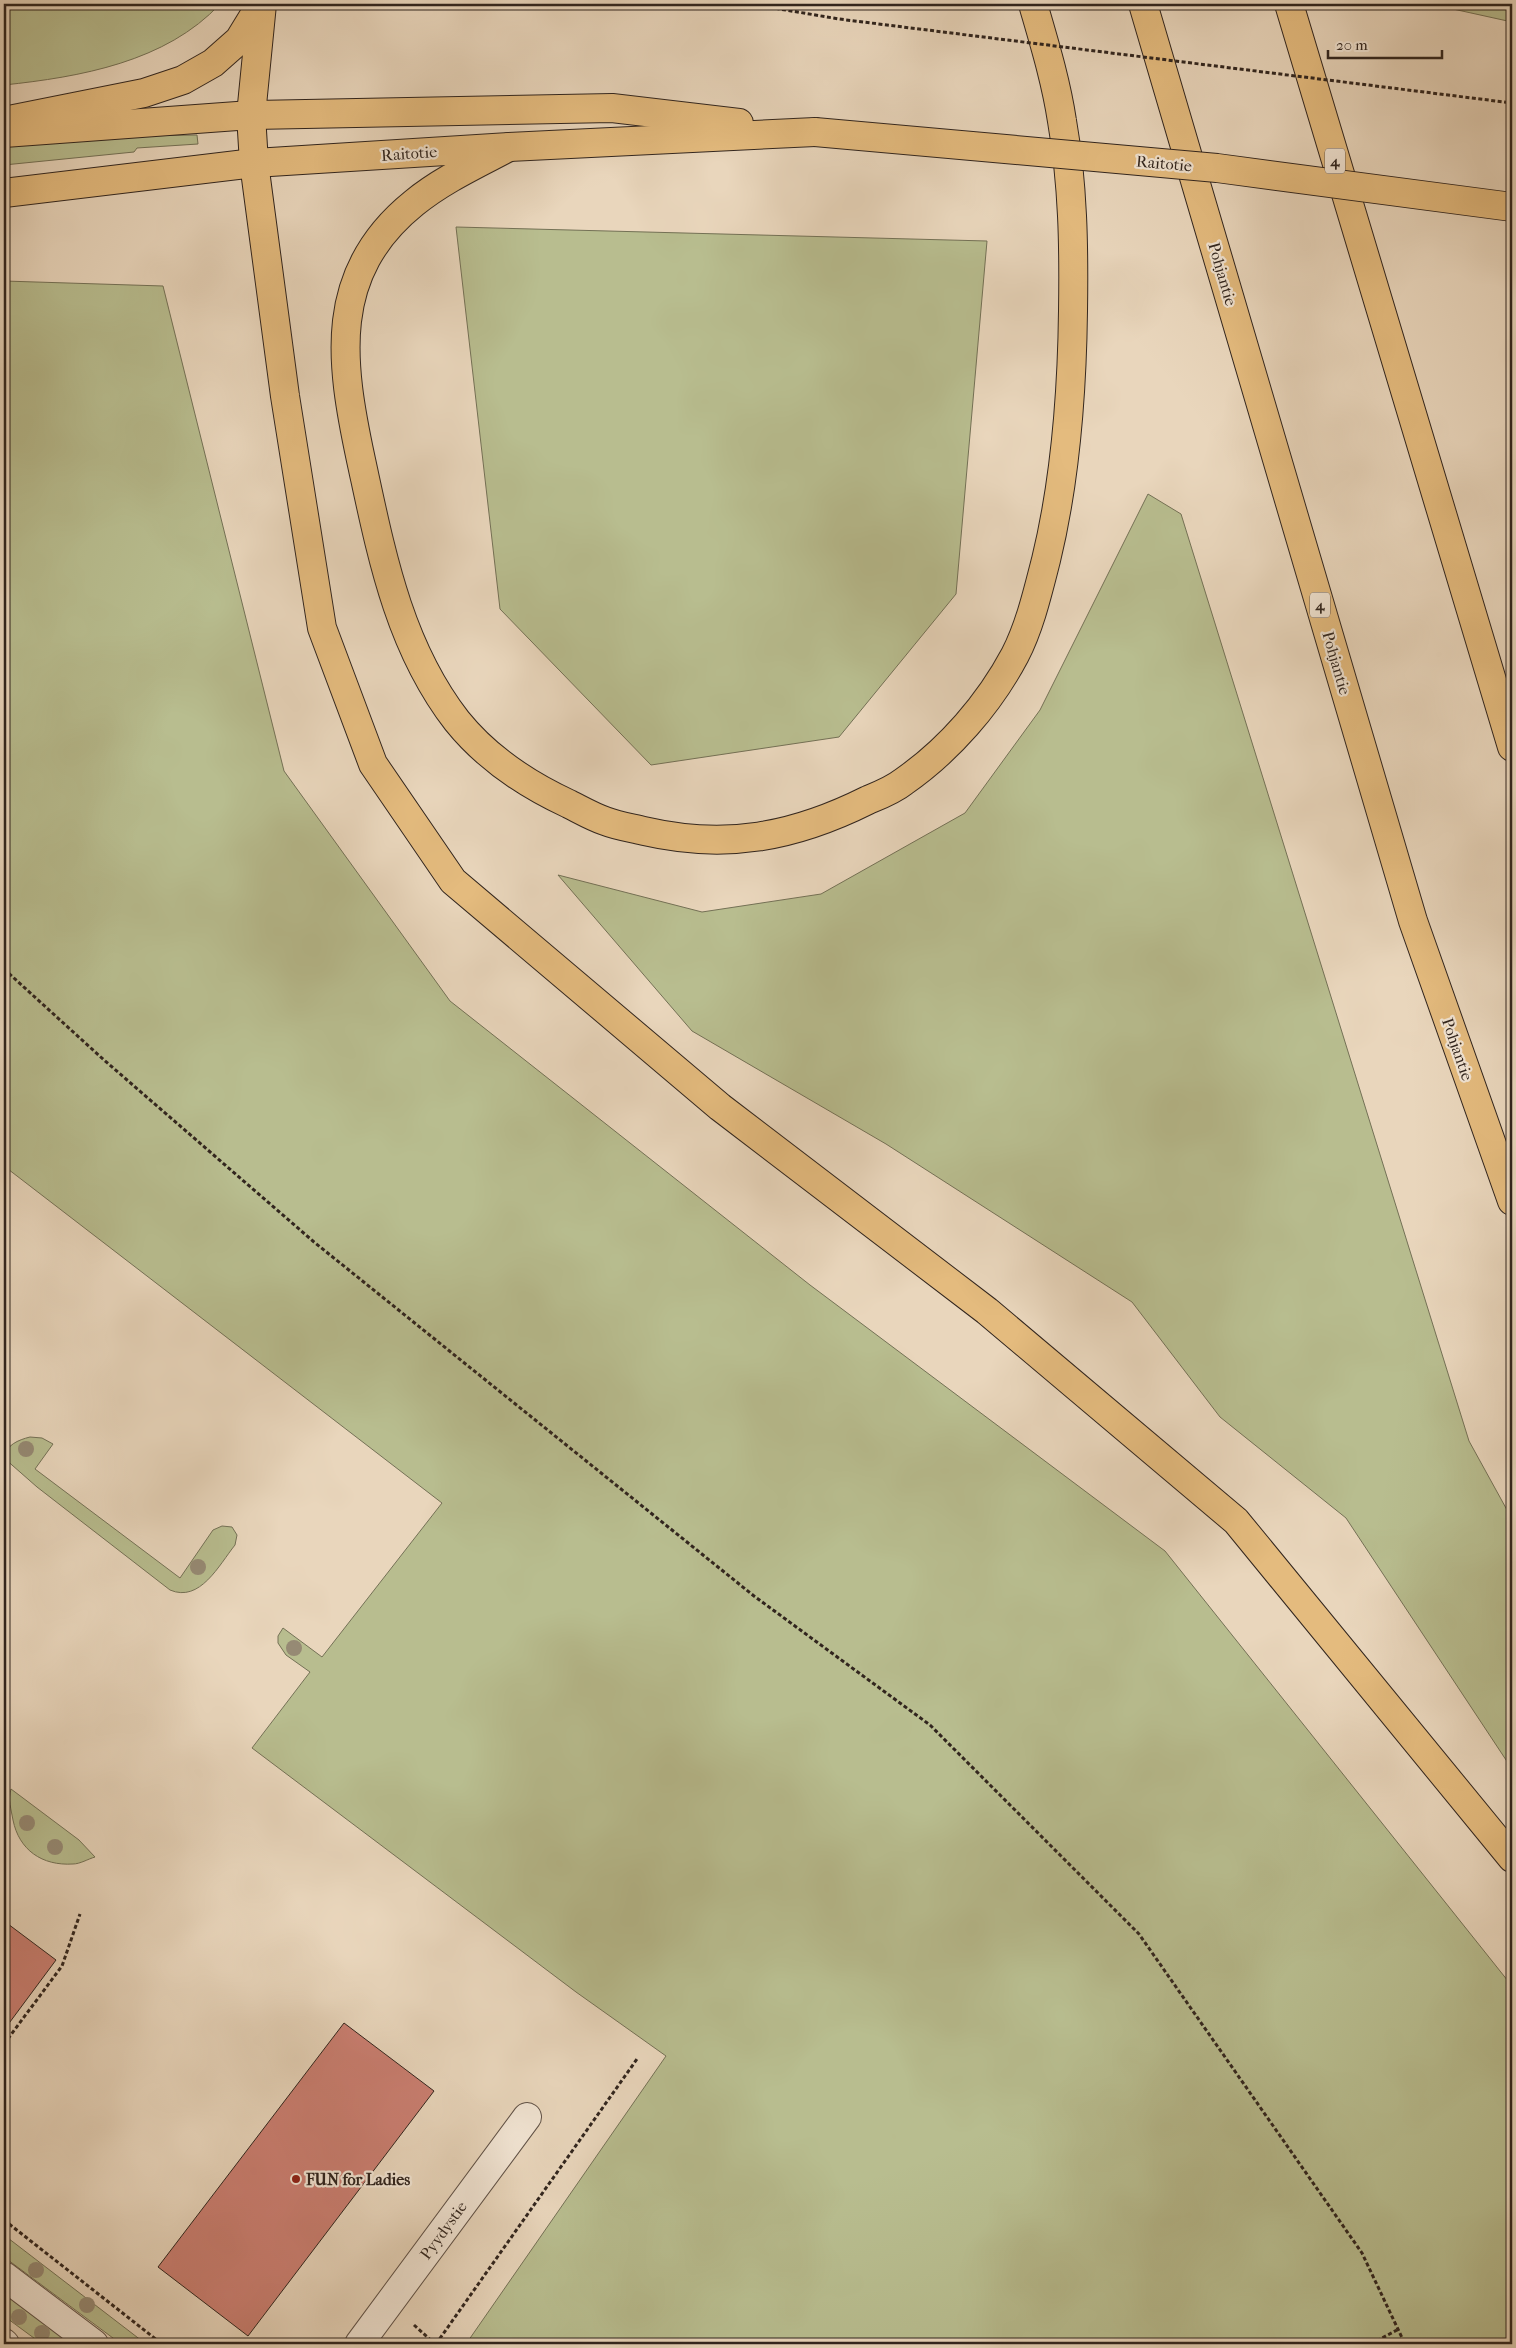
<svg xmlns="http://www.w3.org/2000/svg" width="1516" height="2348" font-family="'IM FELL French Canon',serif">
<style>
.green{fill:#b8bd8f;stroke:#747156}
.building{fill:#cb7f72;stroke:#31251e}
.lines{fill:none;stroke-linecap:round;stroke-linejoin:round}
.minor-casing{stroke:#5f5146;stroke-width:30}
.major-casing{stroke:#31251e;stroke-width:30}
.highway-casing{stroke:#31251e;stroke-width:30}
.path{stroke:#31251e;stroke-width:3;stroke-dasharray:4 2.5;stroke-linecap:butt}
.minor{stroke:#f1e4d3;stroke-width:28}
.major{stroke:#e4bb7e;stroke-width:28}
.highway{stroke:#e4bb7e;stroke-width:28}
.major-bridge-casing{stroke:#31251e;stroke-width:30;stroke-linecap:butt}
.path-bridge{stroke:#31251e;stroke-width:3;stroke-dasharray:4 2.5;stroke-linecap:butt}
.major-bridge{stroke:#e4bb7e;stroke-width:28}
.tree{fill:#968a74}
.poi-dot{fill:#8f2418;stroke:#f1e4d3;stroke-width:2}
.labels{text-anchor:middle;stroke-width:4.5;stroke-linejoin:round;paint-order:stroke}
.shield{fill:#f1e4d3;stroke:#6b5e54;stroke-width:1}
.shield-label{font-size:15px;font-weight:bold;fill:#31251e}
.street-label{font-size:16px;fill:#31251e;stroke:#f1e4d3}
.poi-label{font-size:16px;font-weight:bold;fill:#31251e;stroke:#f1e4d3;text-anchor:start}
</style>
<rect width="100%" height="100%" fill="#e9d6bc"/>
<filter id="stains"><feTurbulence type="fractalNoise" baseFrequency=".004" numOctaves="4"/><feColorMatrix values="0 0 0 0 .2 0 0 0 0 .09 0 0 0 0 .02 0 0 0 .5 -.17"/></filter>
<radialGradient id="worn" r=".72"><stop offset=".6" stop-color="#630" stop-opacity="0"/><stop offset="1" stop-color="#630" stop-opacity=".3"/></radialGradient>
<!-- green -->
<g class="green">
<path d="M4 4H220C166 62 80 77 4 85Z"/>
<path d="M1451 4H1512V22L1453 9Z"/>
<path d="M197 135 198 144 137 148 134 152 4 165V146L135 136Z"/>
<path d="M456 227 987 241 956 594 839 737 651 765 500 609Z"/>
<path d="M4 281 163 286 284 771 450 1001 810 1285 1165 1551 1512 1986V2344H466L666 2056 576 1992 252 1748 310 1672 286 1655 278 1643V1636L283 1628 322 1657 442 1503 4 1166Z"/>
<path d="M1148 494 1181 514 1469 1441 1512 1519V1769L1346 1518 1220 1417 1132 1302 886 1144 692 1031 558 875 702 912 821 894 965 813 1040 710Z"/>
<path d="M30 1437 42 1438 53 1444 35 1469 180 1578 213 1530 222 1526 232 1527 237 1535 235 1545C219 1565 200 1603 170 1590L37 1487 4 1458C6 1445 18 1440 30 1437Z"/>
<path d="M11 1789 79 1840 95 1857C88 1859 80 1864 73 1864 42 1866 19 1850 13 1820 11 1809 8 1800 11 1789Z"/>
<path d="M4 2235 146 2344H121L4 2257Z"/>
<path d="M4 2294 71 2344H42L4 2316Z"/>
</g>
<!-- building -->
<g class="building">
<path d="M4 1921 56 1960 4 2030Z"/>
<path d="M344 2023 434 2091 248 2336 158 2267Z"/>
</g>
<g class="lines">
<defs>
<g id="minor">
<path d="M4 2276 94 2344"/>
<path d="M4 2343 5 2344"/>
<path d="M359 2344 527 2117"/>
</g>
<g id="major">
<path d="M4 133 251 115 612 108 739 123"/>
<path d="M4 193 254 163 509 147 815 132"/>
</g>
<g id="highway">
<path d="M262 4 251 115 254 163 285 396 322 628 373 764 453 881 720 1107 987 1311 1236 1521 1512 1858"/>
<path d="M1143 4 1413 921 1512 1201"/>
<path d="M1289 4 1512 747"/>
<path d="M4 121 144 93 183 80 213 63 239 40 258 9"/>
<path d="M509 147C477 164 442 180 414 203 327 273 340 362 361 460 381 552 398 645 457 721 486 757 528 785 569 804 581 810 593 817 605 821 618 826 632 828 644 831 726 850 794 837 868 800 880 795 893 790 903 782 949 750 989 704 1015 655 1030 626 1038 591 1046 560 1066 478 1072 394 1073 311 1074 247 1073 184 1062 121 1056 81 1044 42 1033 4"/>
</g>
</defs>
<!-- minor casing -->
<use href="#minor" class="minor-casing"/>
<!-- major casing -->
<use href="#major" class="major-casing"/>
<!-- highway casing -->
<use href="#highway" class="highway-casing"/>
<!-- path -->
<g class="path">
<path d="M4 969 104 1060 314 1242 754 1596 930 1725 1139 1934 1362 2253 1405 2344"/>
<path d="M4 2044 62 1966 80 1914"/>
<path d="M4 2220 162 2344"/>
<path d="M414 2325 435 2344"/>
<path d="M436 2344 637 2059"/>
<path d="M1371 2344 1397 2330"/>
</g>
<!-- minor -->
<use href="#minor" class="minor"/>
<!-- major -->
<use href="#major" class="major"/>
<!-- highway -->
<use href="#highway" class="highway"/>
<defs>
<path id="major-bridge" d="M815 132 1217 168 1512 207"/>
</defs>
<!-- major-bridge casing -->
<use href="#major-bridge" class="major-bridge-casing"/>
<!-- path-bridge -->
<path class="path-bridge" d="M750 4 839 19 1512 103"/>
<!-- major-bridge -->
<use href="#major-bridge" class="major-bridge"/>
</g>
<!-- trees -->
<g class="tree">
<circle cx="26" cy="1449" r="8"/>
<circle cx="198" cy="1567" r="8"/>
<circle cx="294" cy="1648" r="8"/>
<circle cx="27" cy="1823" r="8"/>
<circle cx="55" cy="1847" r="8"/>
<circle cx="36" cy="2270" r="8"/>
<circle cx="87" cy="2305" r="8"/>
<circle cx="19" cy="2317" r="8"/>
<circle cx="42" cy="2333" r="8"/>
</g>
<!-- markers -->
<circle class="poi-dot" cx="296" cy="2179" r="5"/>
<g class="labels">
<!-- shield labels -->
<g class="shield">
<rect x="1325" y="148.5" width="20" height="25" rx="4"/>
<rect x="1310" y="592.5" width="20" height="25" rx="4"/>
</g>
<g class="shield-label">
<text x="1335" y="166">4</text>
<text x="1320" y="610">4</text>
</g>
<!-- street labels -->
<g class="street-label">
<text transform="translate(409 153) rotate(-4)" y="6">Raitotie</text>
<text transform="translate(1164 163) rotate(5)" y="6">Raitotie</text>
<text transform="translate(1223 274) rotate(74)" y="6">Pohjantie</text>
<text transform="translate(1337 663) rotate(74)" y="6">Pohjantie</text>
<text transform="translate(1458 1049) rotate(71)" y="6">Pohjantie</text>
<text transform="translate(443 2230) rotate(-54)" y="6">Pyydystie</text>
</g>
<!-- poi labels -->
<g class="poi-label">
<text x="306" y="2185">FUN for Ladies</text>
</g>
</g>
<!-- margin -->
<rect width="1516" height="2348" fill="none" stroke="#e9d6bc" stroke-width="20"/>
<rect x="5" y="5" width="1506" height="2338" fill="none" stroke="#31251e" stroke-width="2.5"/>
<rect x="10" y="10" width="1496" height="2328" fill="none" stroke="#31251e"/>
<!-- scale -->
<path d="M1328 50v8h114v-8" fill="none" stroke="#31251e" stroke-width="2.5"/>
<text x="1336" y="50" font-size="15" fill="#31251e" stroke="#f1e4d3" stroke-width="4" paint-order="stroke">20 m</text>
<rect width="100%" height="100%" filter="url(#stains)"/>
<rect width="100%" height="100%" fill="url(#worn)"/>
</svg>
